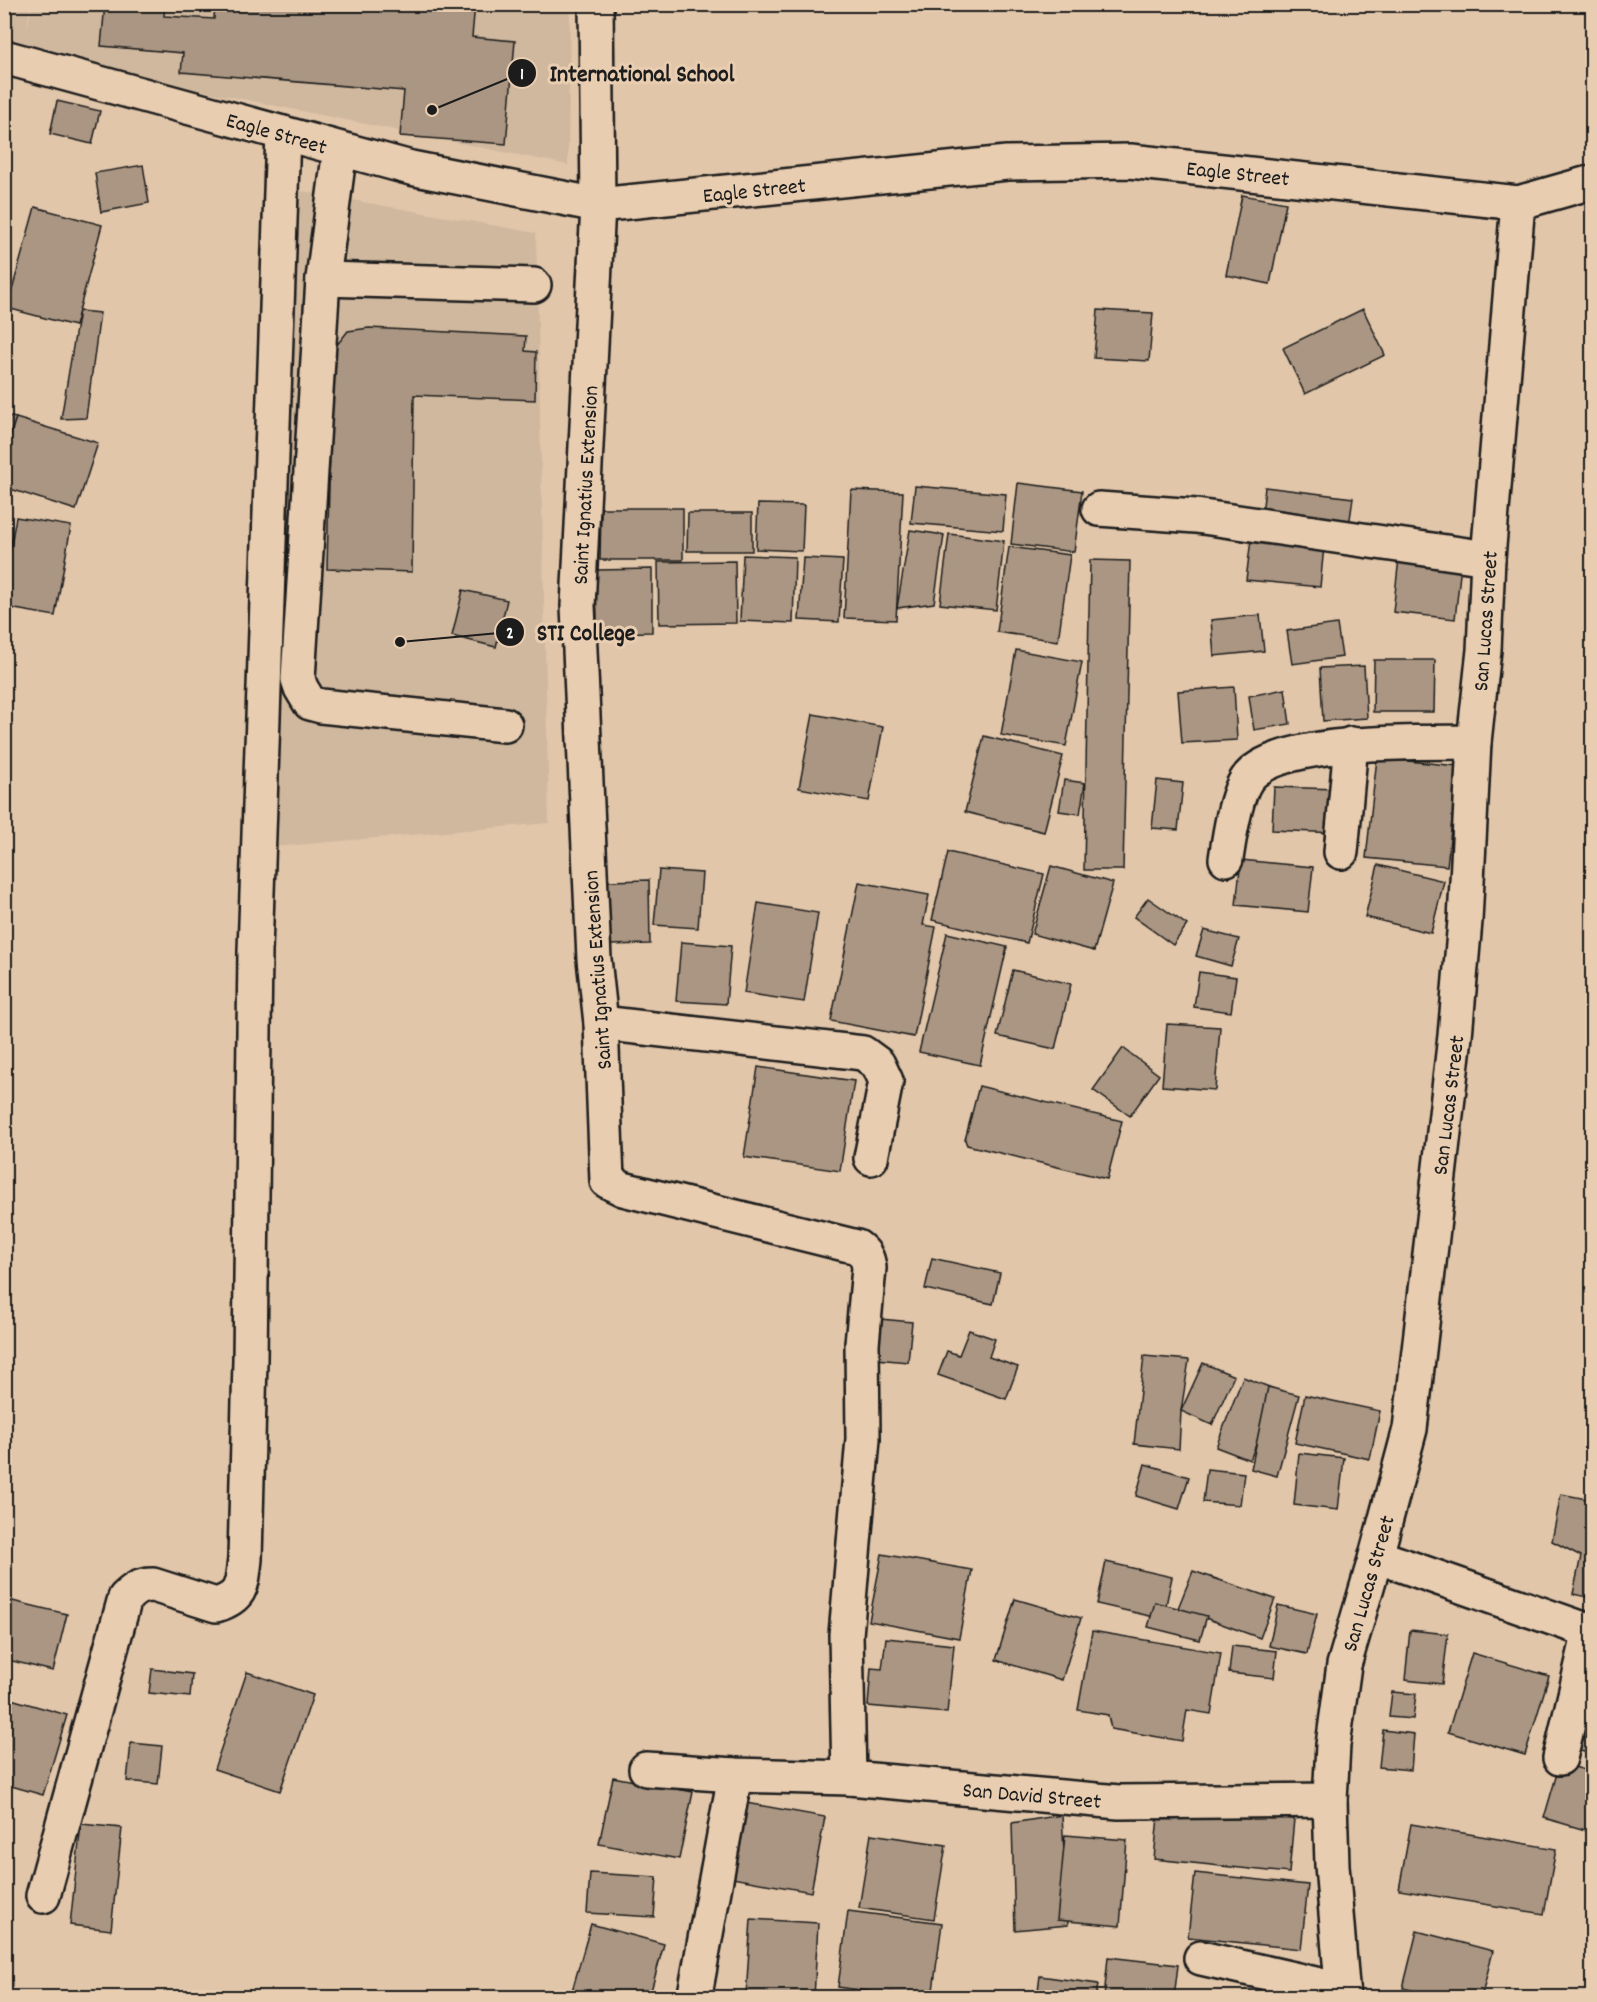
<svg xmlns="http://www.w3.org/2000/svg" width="1597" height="2002" font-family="Dekko,sans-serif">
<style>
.built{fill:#d0b89e}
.building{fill:#aa9682;stroke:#1c1c1c;stroke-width:1.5}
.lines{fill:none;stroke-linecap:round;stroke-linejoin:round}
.minor-casing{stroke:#1c1c1c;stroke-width:38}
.minor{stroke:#e9cdb0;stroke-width:33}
.labels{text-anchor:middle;stroke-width:6;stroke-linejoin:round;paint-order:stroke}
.street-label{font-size:22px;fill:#1c1c1c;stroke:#e9cdb0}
.leader{fill:none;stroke:#1c1c1c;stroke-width:2}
.callout-dot{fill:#1c1c1c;stroke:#e9cdb0;stroke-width:2}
.mark-label{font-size:18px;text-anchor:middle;font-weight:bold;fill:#fff}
.callout-label{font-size:24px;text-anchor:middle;font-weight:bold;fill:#1c1c1c;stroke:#e9cdb0;stroke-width:6;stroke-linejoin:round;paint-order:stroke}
</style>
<rect width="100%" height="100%" fill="#e1c6aa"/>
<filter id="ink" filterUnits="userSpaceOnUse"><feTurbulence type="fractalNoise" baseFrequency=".0167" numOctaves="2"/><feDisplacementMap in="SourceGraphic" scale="12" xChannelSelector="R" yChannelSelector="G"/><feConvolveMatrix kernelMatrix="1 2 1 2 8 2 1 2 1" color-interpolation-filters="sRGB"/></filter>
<g filter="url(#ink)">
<!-- built -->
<g class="built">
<path d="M32 4 570 5 568 165 5 51 4 5H30L27 30Z"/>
<path d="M274 186 536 233 549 823 249 849Z"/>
</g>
<!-- building -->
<g class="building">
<path d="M105 4H165L164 16 214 19 215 4H475L472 37 515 41 506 144 400 136 404 91 181 72 183 53 101 46Z"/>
<path d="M57 101 100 111 92 144 50 134Z"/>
<path d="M143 165 149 203 101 212 95 173Z"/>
<path d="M1242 195 1286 203 1270 284 1226 275Z"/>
<path d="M35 207 102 225 75 326 7 308Z"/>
<path d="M1363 309 1385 355 1305 394 1283 348Z"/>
<path d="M1098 310 1153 313 1149 361 1094 358Z"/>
<path d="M79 311 100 313 86 418 61 419Z"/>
<path d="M369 328 526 336 525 351 536 352 535 400 414 395 412 572 327 569 332 364 336 346 348 331Z"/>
<path d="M4 415 16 418 4 454Z"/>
<path d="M16 418 98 443 76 510 4 487V454Z"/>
<path d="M1018 483 1082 491 1074 552 1011 544Z"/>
<path d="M915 486 1006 494 1003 531 911 523Z"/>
<path d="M1265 487 1353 498 1349 526 1262 515Z"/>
<path d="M851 490 903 492 896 620 844 618Z"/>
<path d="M758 504 804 505 802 551 756 549Z"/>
<path d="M601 508H683V560H600Z"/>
<path d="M688 513H752V551H687Z"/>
<path d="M16 517 71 526 55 616 4 607V583Z"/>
<path d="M910 530 944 535 934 603 897 608Z"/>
<path d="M949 534 1004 541 996 610 940 604Z"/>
<path d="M1251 539 1324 546 1320 587 1246 580Z"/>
<path d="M1009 547 1070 555 1058 641 997 632Z"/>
<path d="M743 555 795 557 793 623 740 621Z"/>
<path d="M803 558 843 560 839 622 799 620Z"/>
<path d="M1399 558 1461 565 1455 619 1393 612Z"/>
<path d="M1090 560 1130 561 1123 870H1084Z"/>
<path d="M735 561 736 623 659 624 658 562Z"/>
<path d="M652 569V632L597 633 596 570Z"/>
<path d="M463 590 507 600 496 647 452 636Z"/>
<path d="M1260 615 1264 651 1214 656 1211 620Z"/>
<path d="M1337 624 1342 657 1292 664 1287 631Z"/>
<path d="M1016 650 1082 662 1066 746 1001 735Z"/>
<path d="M1374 660H1435L1434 712H1373Z"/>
<path d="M1364 666 1367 718 1323 721 1320 668Z"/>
<path d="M1234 687 1237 740 1182 743 1178 691Z"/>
<path d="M1285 689 1290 724 1254 730 1249 696Z"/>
<path d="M813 714 883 727 869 801 799 788Z"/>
<path d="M984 736 1063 756 1044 832 965 812Z"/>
<path d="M1377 758 1458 766 1447 866 1366 858Z"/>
<path d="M1064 780 1085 783 1080 814 1059 811Z"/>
<path d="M1157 780 1183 783 1178 830 1152 828Z"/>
<path d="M1274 787 1337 789 1335 833 1272 830Z"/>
<path d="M948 852 1044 874 1027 943 932 920Z"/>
<path d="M1241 860 1313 867 1308 912 1236 905Z"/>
<path d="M1378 865 1444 881 1431 933 1365 917Z"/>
<path d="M1051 866 1113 883 1094 951 1032 934Z"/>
<path d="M659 870 702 873 698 928 654 925Z"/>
<path d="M649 880 650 944 609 945 608 881Z"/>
<path d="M859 882 929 895 923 925 936 927 914 1037 831 1021Z"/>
<path d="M1148 898 1187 925 1173 945 1134 917Z"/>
<path d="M758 903 818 913 804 1002 744 993Z"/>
<path d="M1204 930 1239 939 1231 966 1196 956Z"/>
<path d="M947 933 1007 947 980 1065 919 1052Z"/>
<path d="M681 942 731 946 726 1004 676 1001Z"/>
<path d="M1013 970 1071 984 1055 1049 997 1036Z"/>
<path d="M1199 972 1236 977 1231 1012 1194 1007Z"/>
<path d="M1167 1024 1220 1027 1215 1090 1162 1086Z"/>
<path d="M1123 1048 1159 1075 1130 1116 1093 1090Z"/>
<path d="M758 1067 854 1081 840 1171 744 1157Z"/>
<path d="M979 1086 1122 1121 1107 1179 967 1145 965 1140Z"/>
<path d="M932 1258 1000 1273 993 1304 925 1289Z"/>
<path d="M880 1319 912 1322 908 1362 876 1359Z"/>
<path d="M969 1330 995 1339 989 1357 1018 1367 1006 1399 938 1375 947 1351 959 1355Z"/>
<path d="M1144 1356 1189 1360 1181 1411 1179 1449 1134 1444Z"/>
<path d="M1203 1363 1234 1376 1212 1425 1181 1411Z"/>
<path d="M1243 1377 1277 1390 1250 1460 1216 1447Z"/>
<path d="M1268 1387 1299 1395 1277 1476 1251 1469Z"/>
<path d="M1305 1395 1380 1411 1370 1459 1295 1443Z"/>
<path d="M1299 1453 1344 1458 1338 1510 1294 1505Z"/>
<path d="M1145 1464 1189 1477 1179 1509 1136 1496Z"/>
<path d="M1207 1469 1244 1473 1240 1505 1203 1502Z"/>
<path d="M1561 1494 1592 1500V1598L1573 1594 1581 1556 1552 1541Z"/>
<path d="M882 1554 972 1570 959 1638 869 1621Z"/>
<path d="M1106 1562 1172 1577 1163 1619 1097 1604Z"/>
<path d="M1193 1571 1275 1599 1260 1638 1178 1608Z"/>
<path d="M4 1599 67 1614 53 1671 4 1659Z"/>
<path d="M1015 1599 1081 1618 1062 1680 996 1660Z"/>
<path d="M1155 1602 1207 1616 1200 1640 1148 1627Z"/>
<path d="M1278 1605 1317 1614 1307 1654 1269 1646Z"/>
<path d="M1410 1630 1448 1634 1442 1684 1405 1680Z"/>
<path d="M1092 1631 1221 1653 1211 1714 1187 1710 1182 1741 1111 1729 1108 1715 1078 1710Z"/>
<path d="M886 1638 954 1645 947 1713 868 1706 871 1668 882 1669Z"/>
<path d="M1232 1646 1277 1651 1274 1678 1229 1673Z"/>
<path d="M1472 1653 1549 1676 1525 1755 1448 1732Z"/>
<path d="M152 1669 192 1674 190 1697 149 1693Z"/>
<path d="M247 1672 313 1695 280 1791 214 1769Z"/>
<path d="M1392 1692 1416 1694 1413 1719 1389 1717Z"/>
<path d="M4 1697 67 1715 43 1795 4 1784Z"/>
<path d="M1592 1710V1754L1580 1751Z"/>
<path d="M1383 1730 1414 1734 1411 1770 1379 1767Z"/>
<path d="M131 1743 162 1746 158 1784 127 1781Z"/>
<path d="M1560 1763 1592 1772V1832L1544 1818Z"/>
<path d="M613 1777 693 1792 679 1859 599 1844Z"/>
<path d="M746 1803 825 1817 811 1892 732 1878Z"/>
<path d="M1159 1806 1294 1819 1289 1873 1154 1859Z"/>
<path d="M1062 1815 1068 1925 1015 1930 1012 1823Z"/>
<path d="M81 1824 122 1828 111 1930 70 1925Z"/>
<path d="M1411 1824 1556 1849 1544 1914 1399 1890Z"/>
<path d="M871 1834 946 1845 934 1919 859 1908Z"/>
<path d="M1065 1835 1127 1840 1120 1926 1057 1920Z"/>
<path d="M590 1873 657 1877 654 1917 587 1913Z"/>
<path d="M1195 1873 1308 1885 1301 1949 1188 1937Z"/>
<path d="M848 1911 942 1923 932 1998H917L838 1987Z"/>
<path d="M751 1919 818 1923 814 1998 746 1996Z"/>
<path d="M591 1924 664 1944 649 1998H570Z"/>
<path d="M1417 1931 1493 1951 1481 1998H1444L1403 1988Z"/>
<path d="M1108 1957 1178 1965 1174 1998H1104Z"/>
<path d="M1040 1976 1098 1984 1096 1998H1037Z"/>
<path d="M891 1993 920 1998H890Z"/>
<path d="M1197 1994 1237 1998H1196Z"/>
</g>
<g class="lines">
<defs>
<g id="minor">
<path d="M596 4 598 205 578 606 594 959 601 1023 607 1181 623 1189 857 1247C865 1253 868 1258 869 1268L862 1344 863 1439 846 1635 849 1778"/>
<path d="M4 57 411 168 598 205 1007 163 1130 161 1518 203 1592 182"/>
<path d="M340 149 323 279 298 679 301 688 310 703 321 706 505 725"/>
<path d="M323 279 534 285"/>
<path d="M1099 509 1196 516 1488 558"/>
<path d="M1341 852 1351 744"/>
<path d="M1226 859C1229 839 1235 796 1247 779 1276 737 1424 743 1474 742"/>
<path d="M601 1023 863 1053 878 1064 886 1081 871 1158"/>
<path d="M1376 1556 1592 1632"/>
<path d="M1560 1758 1590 1631"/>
<path d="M646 1769 735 1775 849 1778 1119 1802 1330 1800"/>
<path d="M43 1896 125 1598C134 1589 140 1585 153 1585L216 1605C243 1597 242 1584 245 1559L250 1360 255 951 283 133"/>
<path d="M1201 1958 1342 1990"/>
<path d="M695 1994 735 1775"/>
<path d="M1343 1998 1332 1865 1330 1800 1333 1745 1344 1665 1376 1556 1410 1429 1455 1036 1465 921 1474 742 1484 650 1488 558 1518 203"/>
</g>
</defs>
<!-- minor casing -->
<use href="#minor" class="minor-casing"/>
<!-- minor -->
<use href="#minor" class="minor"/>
</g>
</g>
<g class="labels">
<!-- street labels -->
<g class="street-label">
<text transform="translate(277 132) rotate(16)" y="8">Eagle Street</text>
<text transform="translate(1238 172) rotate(6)" y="8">Eagle Street</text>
<text transform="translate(754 189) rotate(-6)" y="8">Eagle Street</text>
<text transform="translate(584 485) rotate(-87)" y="8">Saint Ignatius Extension</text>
<text transform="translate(1484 621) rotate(-86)" y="8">San Lucas Street</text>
<text transform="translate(596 970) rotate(-94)" y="8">Saint Ignatius Extension</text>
<text transform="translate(1447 1105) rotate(-83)" y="8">San Lucas Street</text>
<text transform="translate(1367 1583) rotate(-74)" y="8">San Lucas Street</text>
<text transform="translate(1032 1794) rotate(5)" y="8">San David Street</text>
</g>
</g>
<!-- callouts -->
<path class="leader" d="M432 110L522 73M400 642L510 632"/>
<g class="callout-dot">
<circle cx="432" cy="110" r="6"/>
<circle cx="400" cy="642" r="6"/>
<circle cx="522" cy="73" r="15"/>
<circle cx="510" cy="632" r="15"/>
</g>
<g class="mark-label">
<text x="522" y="79">1</text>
<text x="510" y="638">2</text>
</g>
<g class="callout-label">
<text x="642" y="81">International School</text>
<text x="586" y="640">STI College</text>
</g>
<!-- margin -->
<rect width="1597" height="2002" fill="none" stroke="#e9cdb0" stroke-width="24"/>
<rect x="12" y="12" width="1573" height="1978" fill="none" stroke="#1c1c1c" stroke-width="2" filter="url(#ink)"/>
</svg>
